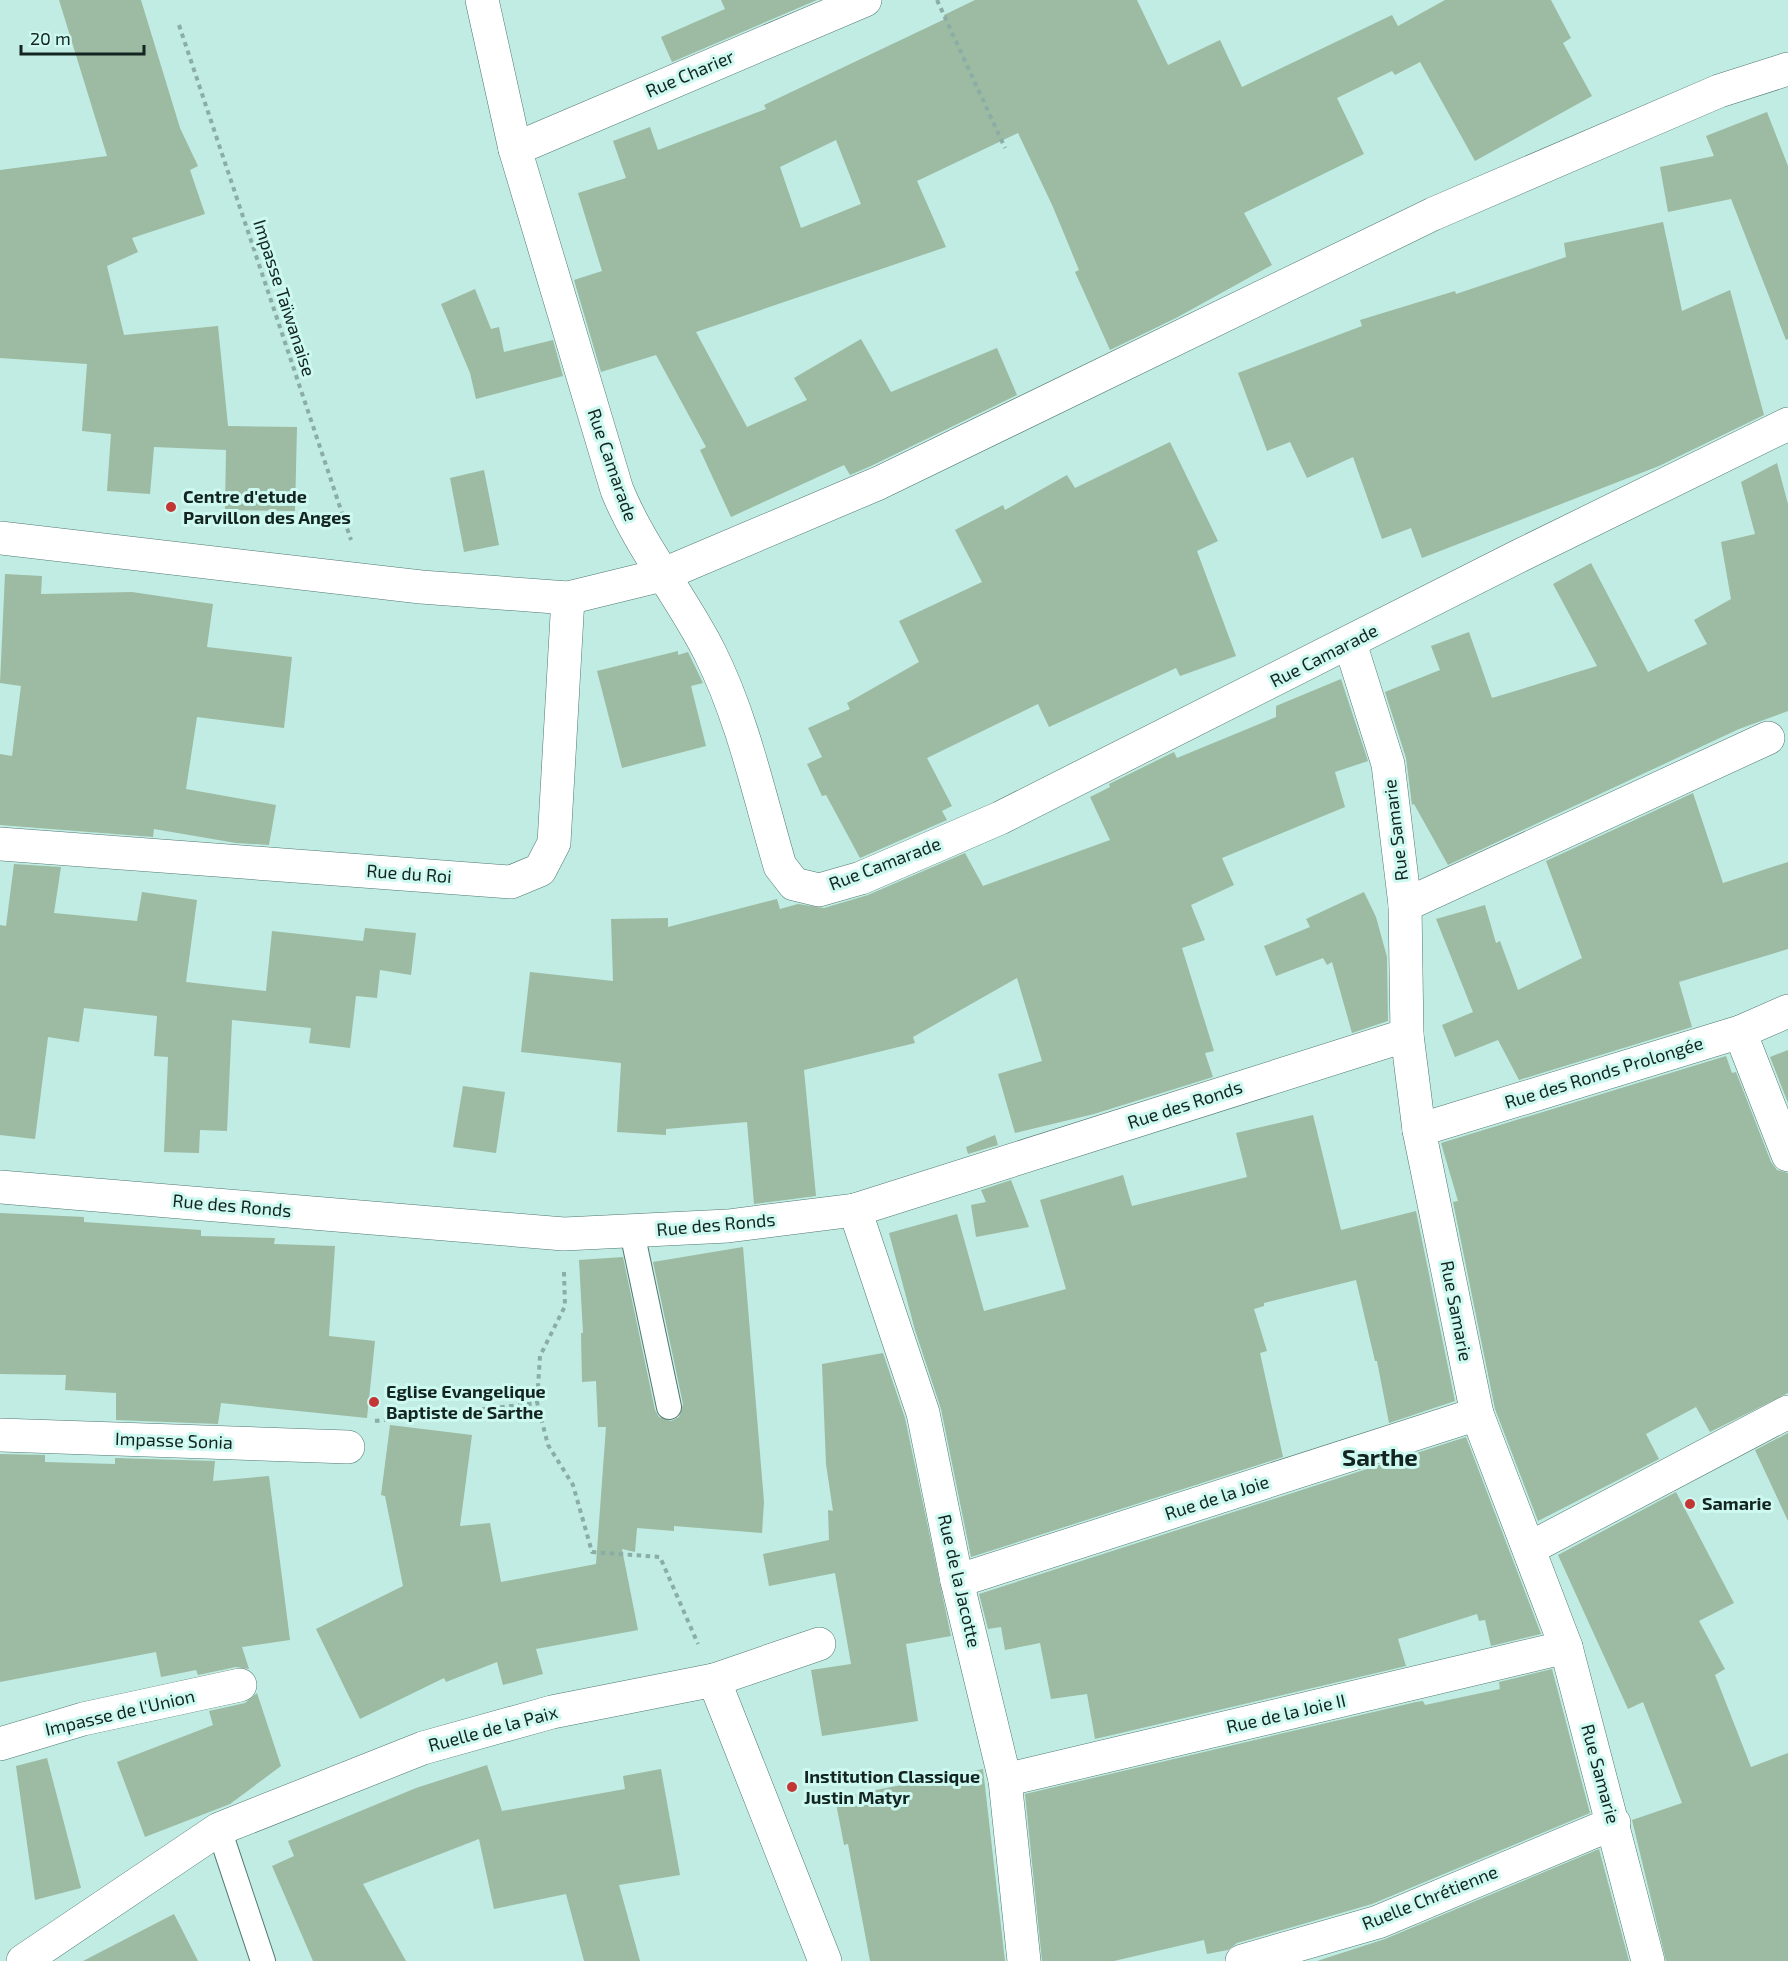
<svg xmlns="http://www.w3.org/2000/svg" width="1788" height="1961" font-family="'Exo 2',sans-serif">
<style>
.building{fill:#9dbaa2;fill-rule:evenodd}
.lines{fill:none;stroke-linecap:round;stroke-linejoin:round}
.lane-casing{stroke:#507870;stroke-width:26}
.street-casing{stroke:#507870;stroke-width:34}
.path{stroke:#8aada6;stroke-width:4;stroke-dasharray:4.5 4.5;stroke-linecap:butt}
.lane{stroke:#fff;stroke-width:24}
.street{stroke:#fff;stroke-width:33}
.poi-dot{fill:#c43535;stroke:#cdf9f0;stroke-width:2}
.labels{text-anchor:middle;stroke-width:6;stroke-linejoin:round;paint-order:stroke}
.street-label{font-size:18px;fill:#132421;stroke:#cdf9f0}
.poi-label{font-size:18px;font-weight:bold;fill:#132421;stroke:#cdf9f0;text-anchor:start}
.district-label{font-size:24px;font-weight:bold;fill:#132421;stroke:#cdf9f0}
</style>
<rect width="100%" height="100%" fill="#c0ece3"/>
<!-- building -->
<g class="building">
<path d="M59 0H141L180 128 198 166 190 170 205 214 132 238 138 252 107 266 124 335 218 326 228 426 297 427 295 511 225 510 226 450 154 447 150 494 107 491 111 434 82 431 87 364 0 358V170L107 156Z"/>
<path d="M721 0H817L672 62 661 37 725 9Z"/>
<path d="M975 0H1137L1168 65 1220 40 1242 87 1392 15 1398 26 1445 0H1551L1571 38 1563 43 1592 96 1475 161 1420 62 1395 75 1392 71 1337 98 1364 154 1244 213 1272 265 1176 318 1110 350 1075 272 1079 270 1053 207 1018 133 917 181 946 247 696 332 747 427 807 400 794 378 861 339 891 392 997 348 1017 395 871 466 850 475 844 465 731 517 700 450 706 447 656 355 601 372 574 280 602 271 578 193 626 178 613 141 650 127 658 150 766 109 764 105 945 19 944 15ZM836 140 861 204 801 228 780 167Z"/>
<path d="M1767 112 1788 166V339L1786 340 1731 199 1668 212 1660 167 1714 156 1706 136Z"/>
<path d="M1663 222 1682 311 1730 290 1764 415 1659 466 1422 558 1411 528 1382 539 1353 457 1307 478 1290 442 1267 451 1238 373 1362 326 1360 320 1455 291 1456 294 1566 257 1564 243Z"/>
<path d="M475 289 491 329 499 327 504 352 553 340 563 376 476 399 470 373 441 304Z"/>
<path d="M1170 442 1218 541 1197 551 1236 656 1180 676 1176 668 1049 727 1038 704 927 758 952 806 942 811 947 820 860 858 826 795 822 796 807 764 822 757 808 728 850 709 847 703 919 662 899 621 982 582 955 530 1003 505 1005 510 1067 475 1075 488Z"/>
<path d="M1777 463 1788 504V711L1739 729 1448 865 1414 804 1412 805 1406 758 1385 692 1440 670 1431 646 1469 632 1492 698 1597 666 1553 584 1591 563 1648 672 1707 644 1694 620 1731 599 1721 542 1755 534 1741 482Z"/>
<path d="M484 470 499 545 464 552 450 478Z"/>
<path d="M5 574 42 576 41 594 132 592 213 604 207 647 292 657 284 728 197 717 186 789 276 805 269 845 236 843 154 829 153 837 0 825V754L12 756 21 686 0 683Z"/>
<path d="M678 651V655L688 652 703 683 691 686 706 746 622 768 597 671Z"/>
<path d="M1341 679 1368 761 1335 772 1345 807 1222 858 1234 885 1191 905 1205 940 1182 948 1214 1051 1205 1053 1213 1077 1094 1114 1015 1133 998 1074 1042 1061 1017 978 913 1037 915 1043 804 1070 816 1196 754 1204 747 1122 666 1129V1135L617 1132 621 1063 521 1052 530 972 613 981 611 919 668 918V927L777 899 780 909 798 904 824 908 868 895 965 853 983 886 1110 840 1090 797 1110 787 1109 784 1174 752 1177 758 1276 717V706Z"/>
<path d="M1693 793 1723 883 1788 862V949L1679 982 1692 1027 1519 1080 1498 1040 1455 1057 1442 1025 1473 1012 1436 919 1485 905 1496 943 1500 941 1518 990 1582 958 1546 861Z"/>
<path d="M14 864 61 867 54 913 137 921 142 892 197 900 186 982 266 991 272 931 363 941 365 928 416 933 411 975 380 970 377 998 356 996 350 1048 309 1043 311 1028 232 1020 227 1131 200 1130 199 1153 164 1152 168 1057 154 1056 157 1016 84 1008 79 1042 48 1037 35 1139 0 1135V925L6 926Z"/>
<path d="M1364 892 1376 917 1387 957 1388 1021 1352 1033 1332 962 1327 965 1323 958 1276 976 1264 946 1310 927 1306 919Z"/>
<path d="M1788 1050V1103L1770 1057Z"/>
<path d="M1726 1056 1732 1073 1736 1072 1771 1162 1777 1170 1788 1173V1393L1710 1432 1696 1407 1646 1434 1659 1459 1538 1521 1495 1409 1453 1202 1458 1201 1441 1143Z"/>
<path d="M463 1086 505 1092 496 1153 453 1147Z"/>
<path d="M1313 1115 1341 1230 1416 1211 1455 1401 1389 1423 1377 1361H1375L1356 1280 1264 1303V1306L1254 1309 1267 1351 1260 1353 1283 1457 971 1557 941 1409 915 1330 889 1233 957 1214 984 1311 1066 1289 1040 1200 1123 1175 1132 1206 1247 1177 1236 1133Z"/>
<path d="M995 1135 998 1145 968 1154 966 1147Z"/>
<path d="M1011 1180 1029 1227 976 1237 971 1205 986 1202 981 1190Z"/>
<path d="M0 1213 84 1217V1222L201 1230V1236L275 1238 274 1244 335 1246 329 1336 375 1341 367 1418 221 1403 218 1424 116 1420V1393L65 1390 66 1375 0 1374Z"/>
<path d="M743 1247 764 1502 762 1533 674 1526V1531L637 1528 635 1552 622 1549 638 1630 536 1649 543 1674 503 1685 497 1662 446 1682 444 1678 360 1719 316 1629 403 1586 385 1496 381 1495 390 1425 472 1435 460 1526 490 1523 501 1582 596 1564 606 1427H598L596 1381 582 1382 581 1333H583L579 1260 623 1257 655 1410 659 1417 671 1421 679 1417 683 1404 653 1262Z"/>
<path d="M883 1353 905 1418 951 1636 906 1644 918 1721 822 1736 811 1670 851 1664 835 1573 769 1586 763 1554 829 1540 828 1510 833 1511 826 1464 822 1364Z"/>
<path d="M1788 1433V1521L1755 1450Z"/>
<path d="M1466 1437 1541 1634 1491 1646 1485 1620 1479 1621 1477 1614 1398 1639 1406 1666 1095 1739 1087 1694 1051 1699 1040 1643 1005 1650 1001 1627 988 1629 979 1594Z"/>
<path d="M0 1454 45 1455V1462L115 1464V1458L215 1461 213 1481 269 1476 290 1640 242 1647 249 1669 236 1667 198 1675 196 1670 161 1677 156 1652 0 1682Z"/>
<path d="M1676 1492 1734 1603 1699 1621 1725 1669 1715 1675 1751 1767 1788 1753V1961H1666L1632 1820 1682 1803 1643 1702 1628 1709 1558 1555Z"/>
<path d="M1552 1669 1590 1813 1372 1904 1237 1943 1228 1950 1207 1954 1204 1940 1114 1961H1042L1025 1794 1416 1702 1423 1701 1425 1705 1500 1689 1499 1682Z"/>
<path d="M257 1693 281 1766 230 1804 145 1837 117 1762 213 1725 209 1711 245 1703Z"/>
<path d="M47 1758 81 1888 35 1900 16 1766Z"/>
<path d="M487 1765 502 1811 625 1789 623 1776 661 1769 680 1875 619 1885 640 1961H584L566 1894 494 1909 479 1839 363 1884 406 1961H313L272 1866 294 1856 288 1841 416 1788Z"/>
<path d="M983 1769 1005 1961H870L848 1844 844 1845 835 1798Z"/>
<path d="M1599 1849 1629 1961H1317L1385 1939Z"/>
<path d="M174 1914 198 1961H83Z"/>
</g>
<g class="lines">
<defs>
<g id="lane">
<path d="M632 1232 669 1407"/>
<path d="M219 1829 263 1961"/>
</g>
<g id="street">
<path d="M482 0 515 149 617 490C641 549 682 597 710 653 743 719 759 795 780 866L794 884 819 890 861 878 1000 818 1519 556 1788 424"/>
<path d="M515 149 865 0"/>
<path d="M0 538 421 587 568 598 662 575 879 483 1433 214 1719 91 1788 69"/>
<path d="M1350 643 1388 764 1405 905 1407 1035 1419 1130 1477 1414 1566 1647 1648 1961"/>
<path d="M0 844 511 882 540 870 554 843 568 598"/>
<path d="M1405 905 1768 738"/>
<path d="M1740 1032 1788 1155"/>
<path d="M1419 1130 1740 1032 1788 1011"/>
<path d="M0 1187 564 1234 728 1226 855 1210 1407 1035"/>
<path d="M855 1210 923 1413 957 1581 1005 1780 1024 1961"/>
<path d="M0 1435 348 1447"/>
<path d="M1530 1548 1788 1412"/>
<path d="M957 1581 1477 1414"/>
<path d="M714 1680 819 1644"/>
<path d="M0 1744 83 1719 240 1685"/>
<path d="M1005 1780 1566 1647"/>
<path d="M23 1961 219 1829 423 1748 552 1712 714 1680 825 1961"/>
<path d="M1242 1961 1378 1922 1614 1823"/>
</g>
</defs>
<!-- lane casing -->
<use href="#lane" class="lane-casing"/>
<!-- street casing -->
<use href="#street" class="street-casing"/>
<!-- path -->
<g class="path">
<path d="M937 0 1005 148"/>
<path d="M179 25 351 540"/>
<path d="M564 1272 565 1306 540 1356 537 1402 548 1445 573 1485 592 1552 660 1557 698 1644"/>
<path d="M375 1421 538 1403"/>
</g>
<!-- lane -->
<use href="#lane" class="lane"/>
<!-- street -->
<use href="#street" class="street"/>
</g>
<!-- markers -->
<g class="poi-dot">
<circle cx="171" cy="507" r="6"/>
<circle cx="374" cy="1402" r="6"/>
<circle cx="1690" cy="1504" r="6"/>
<circle cx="792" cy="1787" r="6"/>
</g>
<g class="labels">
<!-- street labels -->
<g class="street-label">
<text transform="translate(690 74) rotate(-23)" y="6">Rue Charier</text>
<text transform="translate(284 298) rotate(72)" y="6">Impasse Taïwanaise</text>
<text transform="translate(612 465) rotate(71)" y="6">Rue Camarade</text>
<text transform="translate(1324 656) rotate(-27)" y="6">Rue Camarade</text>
<text transform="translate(1396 830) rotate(-97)" y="6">Rue Samarie</text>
<text transform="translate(885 864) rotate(-21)" y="6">Rue Camarade</text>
<text transform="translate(409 874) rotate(4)" y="6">Rue du Roi</text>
<text transform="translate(1604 1073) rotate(-17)" y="6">Rue des Ronds Prolongée</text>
<text transform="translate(1185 1105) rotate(-18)" y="6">Rue des Ronds</text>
<text transform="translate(232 1206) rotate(5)" y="6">Rue des Ronds</text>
<text transform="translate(716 1225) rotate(-5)" y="6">Rue des Ronds</text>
<text transform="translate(1456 1311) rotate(79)" y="6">Rue Samarie</text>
<text transform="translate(174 1441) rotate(2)" y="6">Impasse Sonia</text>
<text transform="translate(1217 1498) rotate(-18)" y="6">Rue de la Joie</text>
<text transform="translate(959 1581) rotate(77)" y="6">Rue de la Jacotte</text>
<text transform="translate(120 1713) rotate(-13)" y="6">Impasse de l'Union</text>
<text transform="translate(1286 1714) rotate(-13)" y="6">Rue de la Joie II</text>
<text transform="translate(493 1729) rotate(-15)" y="6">Ruelle de la Paix</text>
<text transform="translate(1600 1774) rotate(75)" y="6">Rue Samarie</text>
<text transform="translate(1430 1898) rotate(-22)" y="6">Ruelle Chrétienne</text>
</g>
<!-- poi labels -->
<g class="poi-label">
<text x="183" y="503">Centre d'etude<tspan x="183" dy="21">Parvillon des Anges</tspan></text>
<text x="386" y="1398">Eglise Evangelique<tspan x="386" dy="21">Baptiste de Sarthe</tspan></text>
<text x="1702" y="1510">Samarie</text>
<text x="804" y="1783">Institution Classique<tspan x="804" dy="21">Justin Matyr</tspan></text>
</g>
<!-- district labels -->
<g class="district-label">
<text x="1380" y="1466">Sarthe</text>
</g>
</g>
<!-- scale -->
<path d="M21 45v9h123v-9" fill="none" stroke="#132421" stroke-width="3"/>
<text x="30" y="45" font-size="18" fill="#132421" stroke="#cdf9f0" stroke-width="4.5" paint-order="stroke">20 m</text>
</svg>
